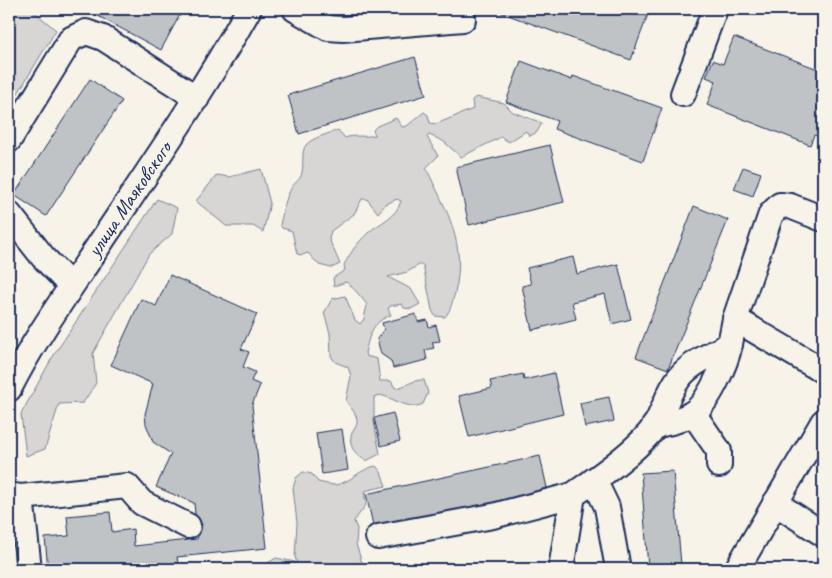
<svg xmlns="http://www.w3.org/2000/svg" width="832" height="578" font-family="Caveat,sans-serif">
<style>
.green{fill:#d7d6d4;stroke:#798299}
.building{fill:#c0c3c5;stroke:#1b2f5e}
.lines{fill:none;stroke-linecap:round;stroke-linejoin:round}
.minor-casing{stroke:#1b2f5e;stroke-width:28}
.minor{stroke:#f7f3e8;stroke-width:24}
.labels{text-anchor:middle;stroke-width:4;stroke-linejoin:round;paint-order:stroke}
.street-label{font-size:21px;fill:#1b2f5e;stroke:#f7f3e8}
</style>
<rect width="100%" height="100%" fill="#f7f3e8"/>
<filter id="ink" filterUnits="userSpaceOnUse"><feTurbulence type="fractalNoise" baseFrequency=".02" numOctaves="2"/><feDisplacementMap in="SourceGraphic" scale="10" xChannelSelector="R" yChannelSelector="G"/><feConvolveMatrix kernelMatrix="1 2 1 2 8 2 1 2 1" color-interpolation-filters="sRGB"/></filter>
<g filter="url(#ink)">
<!-- green -->
<g class="green">
<path d="M9 9H31L56 30 9 108Z"/>
<path d="M476 97 504 103 513 112 542 123 537 132 530 136 526 131 509 142 501 137 461 157 443 141 429 135 427 137 438 156 426 168C447 211 467 244 455 293 452 302 451 310 445 317L435 316 432 310 423 265H419L407 272 388 277 411 289 420 304 411 309 404 308 402 304 390 306 388 309 391 315C371 323 370 334 365 353L366 356 377 359 380 381H391L395 388C406 387 413 379 424 380L428 393 423 404C409 411 394 398 380 395L374 397V422L380 454 366 461C356 454 347 447 352 433 354 429 357 426 357 422 358 415 350 407 346 401L351 376 348 367 335 362 331 356 330 333 324 313 332 299 345 296 355 320 360 324 364 319 367 305C365 301 350 284 346 282L334 286 333 278 345 270 344 265C351 252 357 243 368 233 380 222 396 218 401 201L397 199 386 204 378 213 367 199H362L354 214 331 231 329 239 340 264 331 268 319 265 308 253 302 255 297 254 292 231 282 228 280 225C283 213 285 198 292 187 296 181 301 180 302 172 304 164 301 151 306 145 313 137 329 134 338 130L345 138C355 134 365 138 375 135L373 130 377 126 396 118 402 127 407 126 424 112 428 115 430 123 436 124 473 109 472 100Z"/>
<path d="M261 169 270 203 263 232 253 226H226L196 201 217 175 229 177Z"/>
<path d="M157 199 177 208 172 234 149 254 93 353 96 383 83 403 59 404 45 449 26 456 21 414 52 358Z"/>
<path d="M376 466 381 472 386 486 364 491 366 505 354 521 357 529 356 544 364 569H299L295 557 297 523 293 488 296 478 303 472 312 474 318 482C323 483 330 485 335 485 350 483 361 468 376 466Z"/>
<path d="M276 558 295 562V569H258Z"/>
</g>
<!-- building -->
<g class="building">
<path d="M85 9H183L161 50Z"/>
<path d="M498 9H650L631 60 497 11Z"/>
<path d="M734 37 823 71V138L814 135 810 145 707 105 716 81 706 77 713 60 723 64Z"/>
<path d="M415 57 426 95 299 134 288 95Z"/>
<path d="M521 61 572 80 573 76 662 108 643 161 554 129 557 121 506 102Z"/>
<path d="M90 79 122 101 46 216 14 195Z"/>
<path d="M550 145 564 202 469 225 456 167Z"/>
<path d="M743 167 761 173 753 196 734 189Z"/>
<path d="M694 206 728 220 668 369 636 357Z"/>
<path d="M573 257 577 274 618 264 631 319 612 324 605 294 572 302 576 319 532 330 522 286 531 284 527 268Z"/>
<path d="M170 275 257 314 241 349 249 352 243 367 255 372 251 381 260 385 252 405 267 548 177 557 179 569H48L45 538 69 536 67 516 110 512 112 532 133 529 134 546 197 539 202 525 195 514 194 503 156 487 171 454 153 442 146 424 145 414 153 384 111 365 141 299 156 306Z"/>
<path d="M416 314 418 322 427 320 429 327 436 325 440 341 432 342 434 348 425 350 427 360 393 368 391 361 381 354 377 339 384 329 382 323Z"/>
<path d="M554 373 563 414 469 437 459 396 492 388 490 381 523 374 524 380Z"/>
<path d="M609 397 614 421 585 427 580 403Z"/>
<path d="M393 413 400 441 381 446 374 418Z"/>
<path d="M342 429 348 470 322 474 316 433Z"/>
<path d="M540 456 547 488 490 503 373 525 366 494Z"/>
<path d="M673 471 681 565 648 568 641 473Z"/>
</g>
<g class="lines">
<defs>
<g id="minor">
<path d="M295 9 328 28 343 29 463 19"/>
<path d="M683 94 715 9"/>
<path d="M9 140 71 39 86 32 103 38 197 98"/>
<path d="M9 214 43 257 71 286"/>
<path d="M735 319 823 371"/>
<path d="M9 389C34 339 68 292 99 245 151 167 204 90 249 9"/>
<path d="M693 413 719 451V465"/>
<path d="M654 426C667 423 680 421 691 414 708 405 726 363 730 344"/>
<path d="M594 480 607 507 618 569"/>
<path d="M9 495 21 497 127 486 142 503 188 526"/>
<path d="M21 497 29 569"/>
<path d="M775 503 823 534"/>
<path d="M378 537 493 516 573 495"/>
<path d="M561 569 573 495C595 480 640 448 655 426 664 410 668 392 679 378 691 362 714 354 730 344L735 319 771 214 780 205 790 206 823 219"/>
<path d="M737 569 823 422"/>
</g>
</defs>
<!-- minor casing -->
<use href="#minor" class="minor-casing"/>
<!-- minor -->
<use href="#minor" class="minor"/>
</g>
</g>
<g class="labels">
<!-- street labels -->
<g class="street-label">
<text transform="translate(129 199) rotate(-56)" y="7">улица Маяковского</text>
</g>
</g>
<!-- margin -->
<rect width="832" height="578" fill="none" stroke="#f7f3e8" stroke-width="30"/>
<rect x="15" y="15" width="802" height="548" fill="none" stroke="#1b2f5e" stroke-width="2" filter="url(#ink)"/>
</svg>
